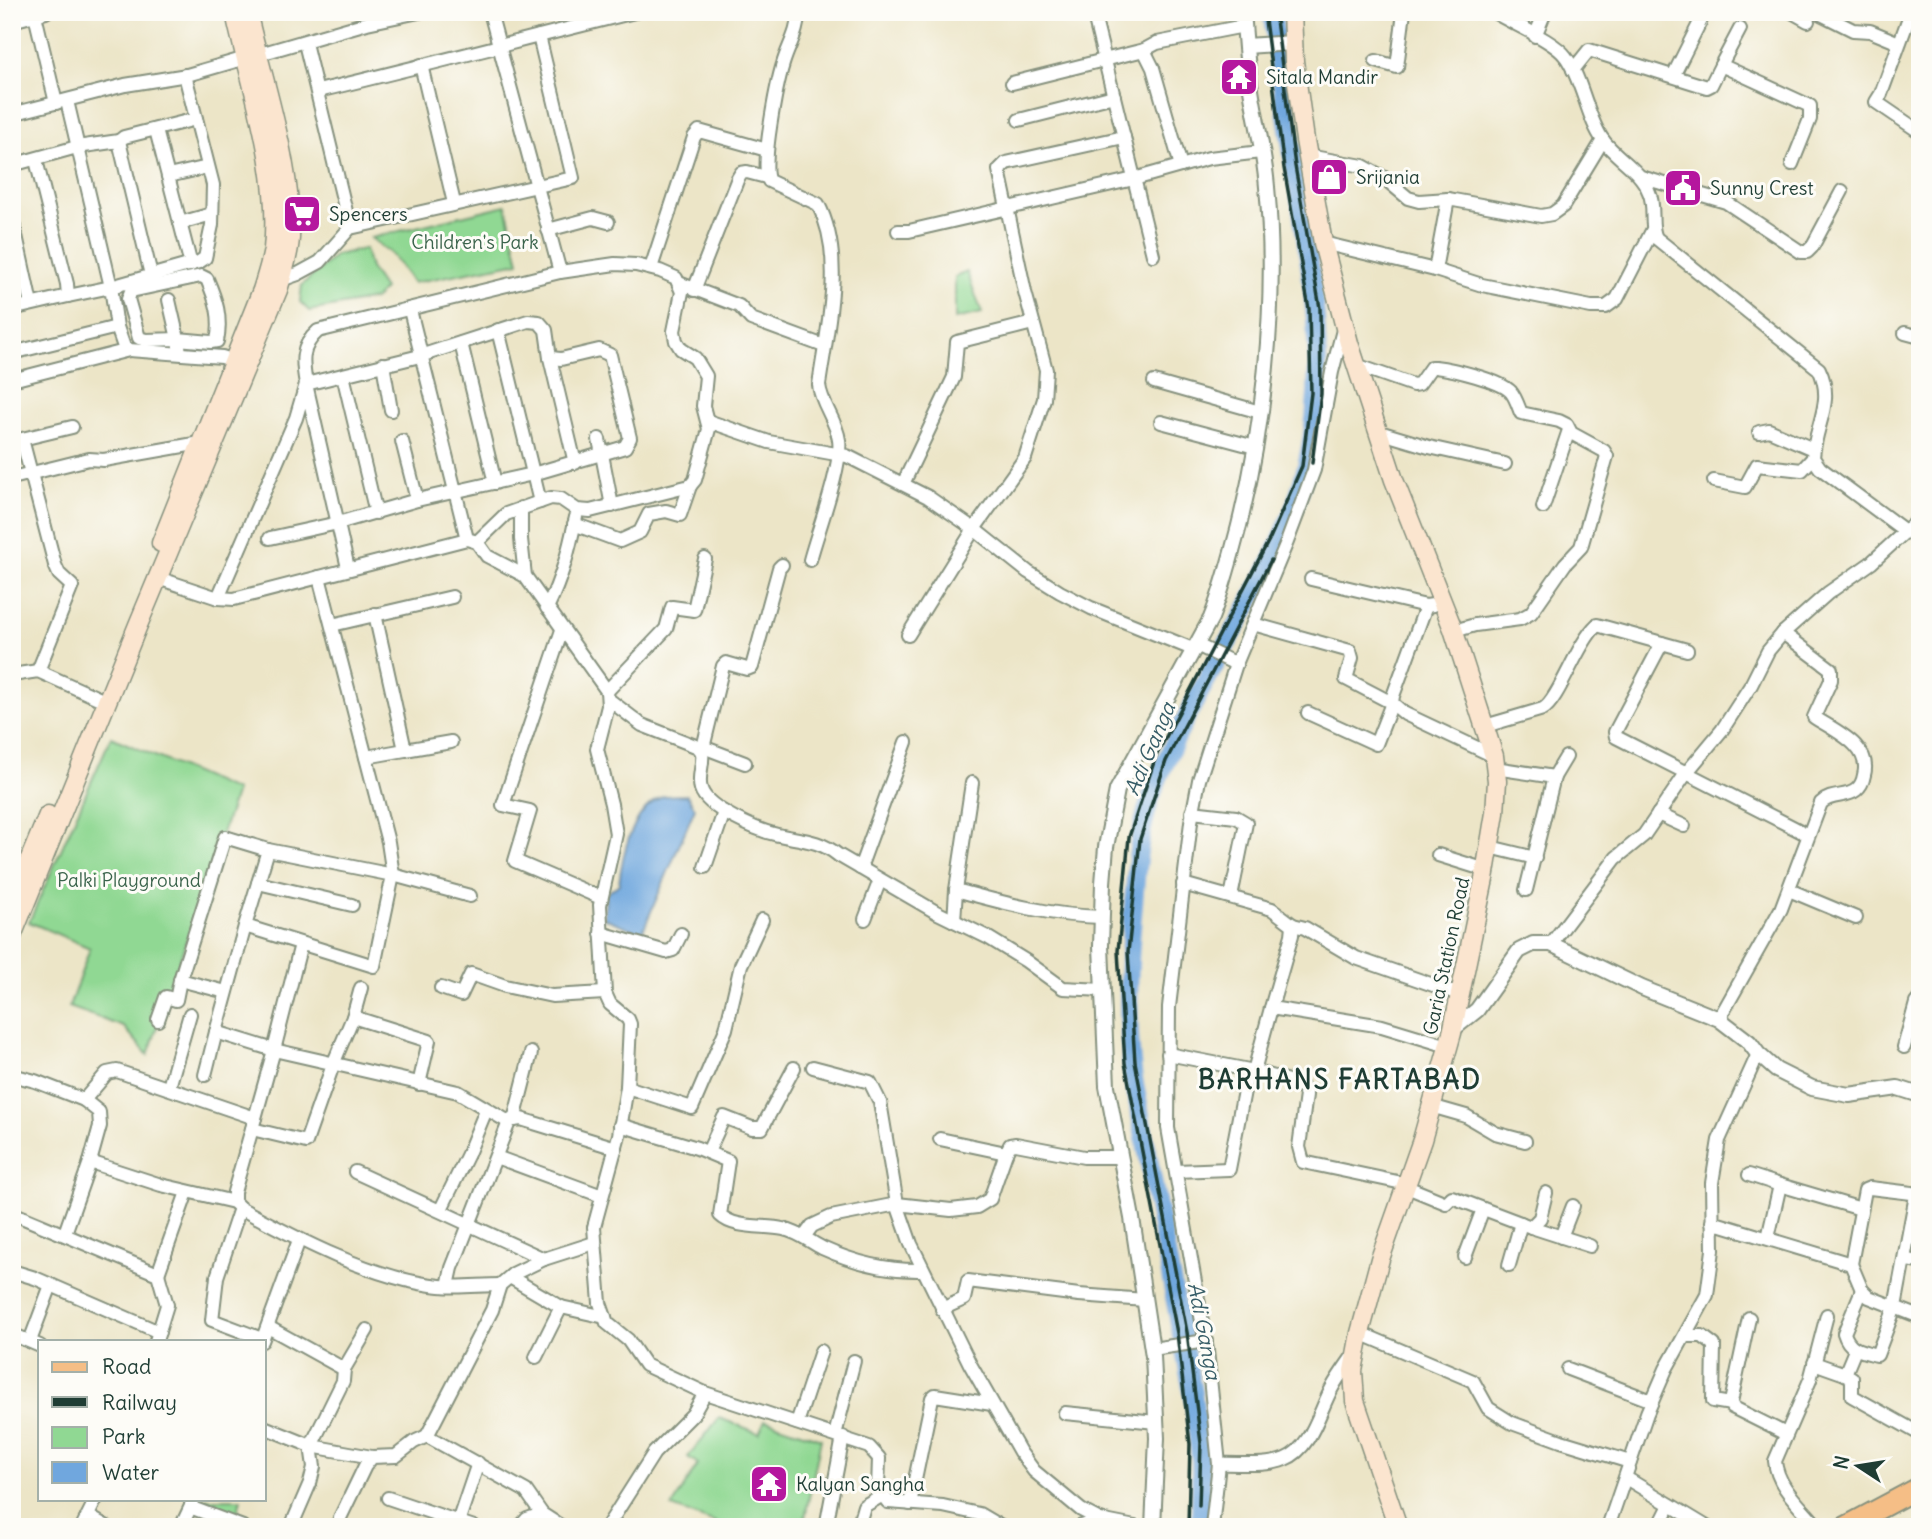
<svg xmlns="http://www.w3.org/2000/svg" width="1932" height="1539" font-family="Delius,sans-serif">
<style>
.green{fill:#90d893;stroke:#588a64;stroke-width:2}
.water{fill:#70a7de;stroke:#487289;stroke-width:2}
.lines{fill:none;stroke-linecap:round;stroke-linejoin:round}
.river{stroke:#70a7de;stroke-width:19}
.minor-casing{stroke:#86917e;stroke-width:16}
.tertiary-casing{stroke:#86917e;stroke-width:18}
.secondary-casing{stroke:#86917e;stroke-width:21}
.primary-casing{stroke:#86917e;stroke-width:23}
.minor{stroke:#fff;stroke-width:12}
.tertiary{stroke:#fff;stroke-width:14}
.secondary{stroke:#fbe5cf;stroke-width:18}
.primary{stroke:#f5be86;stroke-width:19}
.rail{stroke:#1f3d34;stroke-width:3.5}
.labels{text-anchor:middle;stroke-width:6;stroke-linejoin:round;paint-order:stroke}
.poi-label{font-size:19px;fill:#1f3d34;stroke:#fdfcf7;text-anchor:start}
.park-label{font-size:19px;fill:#3b644c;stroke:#fdfcf7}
.street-label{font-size:19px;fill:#1f3d34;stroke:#fdfcf7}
.water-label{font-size:21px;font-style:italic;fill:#375d67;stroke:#fdfcf7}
.district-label{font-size:26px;font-weight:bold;letter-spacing:2px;fill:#1f3d34;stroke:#fdfcf7}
</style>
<rect width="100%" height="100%" fill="#fdfcf7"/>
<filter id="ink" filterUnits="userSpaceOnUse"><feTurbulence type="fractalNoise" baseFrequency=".0143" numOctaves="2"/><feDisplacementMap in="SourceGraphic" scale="14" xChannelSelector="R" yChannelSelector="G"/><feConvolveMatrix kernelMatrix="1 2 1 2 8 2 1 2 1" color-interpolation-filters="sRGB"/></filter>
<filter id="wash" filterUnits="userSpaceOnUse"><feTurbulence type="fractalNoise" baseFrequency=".00686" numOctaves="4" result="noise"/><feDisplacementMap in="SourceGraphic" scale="28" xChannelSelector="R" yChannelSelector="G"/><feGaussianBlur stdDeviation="1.57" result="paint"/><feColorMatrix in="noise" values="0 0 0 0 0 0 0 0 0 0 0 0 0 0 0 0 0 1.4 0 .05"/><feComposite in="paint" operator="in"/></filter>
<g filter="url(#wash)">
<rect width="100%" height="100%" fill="#ece5c7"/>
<!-- green -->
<g class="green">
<path d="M506 205 519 262 413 283 391 254 371 238Z"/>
<path d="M365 249 370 268 384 289 375 299 309 311 300 302 302 285 336 255Z"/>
<path d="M967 272 982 313 955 319V277Z"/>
<path d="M111 737 236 791 148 1055 124 1027 69 1007 90 948 29 922Z"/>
<path d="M719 1418 759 1433 765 1420 821 1439 803 1527H726L672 1507 698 1464 688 1457Z"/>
<path d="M196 1499H241L236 1519 194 1502Z"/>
</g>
<!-- water -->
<path class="water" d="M687 795 695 808 642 933 604 918 606 894 619 884C622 856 631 812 660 798 666 794 679 796 687 795Z"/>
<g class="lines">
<!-- river -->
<path class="river" d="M1201 1527V1462L1193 1395 1133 1076C1126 1020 1128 966 1133 910 1136 873 1138 836 1150 800 1159 774 1171 749 1183 724 1226 639 1285 558 1307 464 1328 374 1313 283 1299 194 1289 133 1280 73 1272 12"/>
</g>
</g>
<g filter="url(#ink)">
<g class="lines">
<defs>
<g id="minor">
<path d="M490 12 560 272"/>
<path d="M798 12C799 31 788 46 783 64 777 83 760 168 769 181L818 204C846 258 827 327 819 385 821 404 836 419 839 440 843 464 817 533 810 560"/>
<path d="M1093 12 1153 255"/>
<path d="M1494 12C1513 24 1555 41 1566 57 1582 79 1588 120 1603 140 1617 159 1640 169 1649 192 1656 207 1649 224 1656 238L1819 369C1835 402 1815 424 1813 458L1820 468 1905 531"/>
<path d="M1792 12 1808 21"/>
<path d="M1911 12 1881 94 1876 102 1920 132"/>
<path d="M1819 13 1853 30 1870 31 1899 43"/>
<path d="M35 15 56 103"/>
<path d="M12 21 46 12"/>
<path d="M1535 36 1545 12"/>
<path d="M305 43 350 228"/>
<path d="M1144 50 1157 43 1244 26"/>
<path d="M1376 61 1397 67 1404 12"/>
<path d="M421 65 454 203"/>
<path d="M1721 65 1740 29"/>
<path d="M1573 70 1589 50 1707 87 1711 85 1721 65 1723 66 1810 106V119L1792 164"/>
<path d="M1673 76 1701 20"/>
<path d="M1012 83 1144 50 1153 68 1181 166"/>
<path d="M318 91C424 66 529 38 635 12"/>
<path d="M67 101 111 287 199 262 205 258 212 225 213 185 185 75"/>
<path d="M12 114 125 85 187 75 367 23 419 12"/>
<path d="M1019 120 1114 96"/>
<path d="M156 130 191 265"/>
<path d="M1308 156 1363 166 1383 177 1408 198 1419 201 1448 199"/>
<path d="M12 165 77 147 119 141"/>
<path d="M168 176 208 167"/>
<path d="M1641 177 1726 202 1801 252H1807L1812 247 1842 191"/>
<path d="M12 217 31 304"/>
<path d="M180 223 212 214"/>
<path d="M548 230 593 218 608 222"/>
<path d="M898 231H909L1134 179 1209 158 1261 152"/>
<path d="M1323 243 1435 270 1482 285 1591 307H1606L1617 299 1652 231"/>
<path d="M651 268 694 137 699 131 767 150"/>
<path d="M1435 270 1448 199 1541 216 1552 214 1563 206 1603 140"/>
<path d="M151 275 119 141 124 137 196 119"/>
<path d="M281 280 298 274 320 262 350 228 573 178 539 36"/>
<path d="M679 283 739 306 751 319 824 346"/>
<path d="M694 290 738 178 741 173 747 172 766 177"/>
<path d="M68 296 111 287 117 327"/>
<path d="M169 300 178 339 211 342 217 341C222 317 216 300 207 279L201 276 131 291 128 299 139 338 146 340 178 339 180 353"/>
<path d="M12 309 68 296 67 284 36 160"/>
<path d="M410 310 467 539"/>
<path d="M498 330 540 502"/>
<path d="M1905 333 1920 337"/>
<path d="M461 343 495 483"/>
<path d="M12 353 117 327 124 347 129 350 222 357 241 363"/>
<path d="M383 364 391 410"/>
<path d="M1356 365 1413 385 1419 384 1431 367H1435C1452 369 1500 380 1511 392 1516 398 1518 406 1521 413L1559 421 1567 425 1571 433 1604 451 1607 456 1581 547 1565 564 1531 613 1520 619 1475 625 1454 631"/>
<path d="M343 375 376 513"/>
<path d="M12 380 129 350"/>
<path d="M1154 382 1260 412"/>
<path d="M708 421 769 442 847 456 928 497 974 529 1028 572 1060 592 1091 608 1195 650"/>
<path d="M1161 422 1255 447"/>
<path d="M1379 432 1429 447 1505 464"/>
<path d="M1759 432 1769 430 1813 449"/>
<path d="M599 439 612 506"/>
<path d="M402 441 417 500"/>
<path d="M12 478 89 459 104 460 200 443"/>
<path d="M1714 481 1745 487 1757 465 1802 470 1813 458"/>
<path d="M903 484 954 377 957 342 1033 323"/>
<path d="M1543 507 1569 430"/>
<path d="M521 508V539L525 576 607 691 608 706 597 749 611 804 616 834 600 905 605 993 610 1004 628 1019 630 1024 627 1087 619 1135 594 1227 600 1303 607 1323 628 1340 645 1365 705 1393"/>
<path d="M574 524 620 541 640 532 649 514 666 511 680 515 690 486"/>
<path d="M270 538 338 523 417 500 533 474 625 447 630 438 610 355 599 350 561 359 550 358"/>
<path d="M477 542 506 514 551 498 561 499 577 510 590 511 690 486 695 480 709 429 703 406 706 376 695 358 681 349 676 341 674 331 682 292 676 278 660 271 636 265 615 264 560 272 318 331C300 347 302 362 306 384L420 356 528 321 539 322 546 330 550 358 575 463"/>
<path d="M782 565 779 568 752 667 747 669 726 663 723 666 702 752C704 765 697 777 701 789 707 809 759 831 778 835 801 840 820 840 838 855L936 912 987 937 1026 961 1063 988 1103 990"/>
<path d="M158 578 218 598 234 599 467 539 477 542 487 556 525 576"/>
<path d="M1311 579 1426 606 1433 605"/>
<path d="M218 598 296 418 306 384 348 568"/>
<path d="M1426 606 1393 696 1392 703 1405 714 1494 756"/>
<path d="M547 608C562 578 569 550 576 517"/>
<path d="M1253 624 1350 651 1352 658 1346 679 1392 703 1376 744 1308 713"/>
<path d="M332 625 452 597"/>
<path d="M562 630 503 805 530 811 515 861 601 898"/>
<path d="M908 635 974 529 1025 458 1044 399 1046 370 1025 292 999 170 1006 163 1124 137"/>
<path d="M1662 643 1615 732 1616 737 1808 835"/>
<path d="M1197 645 1236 664"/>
<path d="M38 671 72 586 59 574 55 565 22 439 72 427"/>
<path d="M12 675 38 671 107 702"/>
<path d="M607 691 666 629 672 607 694 610 705 559"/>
<path d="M608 699 642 725 698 747 702 752"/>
<path d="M1485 726 1543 709C1559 700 1577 643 1597 625L1687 650"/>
<path d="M703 747 745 763"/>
<path d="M405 750 451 742"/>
<path d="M366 757 405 750 375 614"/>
<path d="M1495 768 1554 777 1526 890"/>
<path d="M1554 777 1566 757"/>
<path d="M1192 812 1236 817 1246 823 1231 897"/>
<path d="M1658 814 1684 826"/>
<path d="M1490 847 1535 858"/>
<path d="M1438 855 1486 870"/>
<path d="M705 867 724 812"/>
<path d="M860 868 906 742"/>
<path d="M258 883 352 905"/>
<path d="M1183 884 1272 909 1293 925 1292 935 1271 1008 1382 1026 1448 1046"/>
<path d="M956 890C1003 903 1052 916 1101 917"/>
<path d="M1789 890 1856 918"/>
<path d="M865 919 880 880"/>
<path d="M954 921 956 890 972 783"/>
<path d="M1293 925 1305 928 1356 958 1459 994"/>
<path d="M245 926 268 850"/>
<path d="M601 933 666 952 673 950 681 934"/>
<path d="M301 944 274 1050 216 1032 245 926 374 966 393 875 388 842 319 577"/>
<path d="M1551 944 1616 858 1644 835 1687 772 1722 730 1751 685 1768 651 1783 633 1828 593 1871 563 1920 518"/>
<path d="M441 988 461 995 471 974 505 986 552 996 605 993"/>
<path d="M226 992 180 980 225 837 268 850 393 875 470 896"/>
<path d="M353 1017 429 1041 419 1084"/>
<path d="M1719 1019 1781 909 1821 803C1831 793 1846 798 1856 790 1861 786 1863 781 1864 775 1872 746 1835 731 1814 717L1831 680V669L1783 633"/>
<path d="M158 1020 166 997 176 1000 180 980"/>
<path d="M1904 1047 1916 1003 1920 998"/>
<path d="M1168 1054 1254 1071 1295 1083 1303 1088 1306 1095 1299 1147 1303 1162 1407 1184"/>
<path d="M813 1067 870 1082 880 1102 897 1204 911 1244 970 1364 1020 1452 1034 1471 1081 1510 1100 1520 1135 1527"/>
<path d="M1254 1071 1271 1008"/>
<path d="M12 1075 35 1081 84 1100 107 1073 117 1071 255 1118 274 1050 458 1092 507 1121 521 1119 616 1148"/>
<path d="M205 1075 216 1032"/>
<path d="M169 1087 190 1014"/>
<path d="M627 1087 692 1108 726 1029 741 965 762 920"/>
<path d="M84 1100 99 1112 100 1126 90 1162 161 1185 234 1202"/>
<path d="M1431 1106 1466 1116 1495 1133 1525 1141"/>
<path d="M255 1118 234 1192V1202L240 1208C297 1239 375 1280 440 1286 460 1288 480 1285 500 1285"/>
<path d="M514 1120 531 1053"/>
<path d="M620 1125 697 1148 728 1161 720 1215C734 1229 764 1225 783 1229 798 1232 809 1241 822 1248 853 1262 889 1271 923 1270"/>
<path d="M252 1129 306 1142 334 1062 353 1017 361 988"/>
<path d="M940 1139 1006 1153 1010 1145 1016 1144 1084 1157H1119"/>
<path d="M708 1152 724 1117 752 1128H762L794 1068"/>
<path d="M496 1157 602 1196"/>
<path d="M1176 1171 1229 1169 1248 1070"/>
<path d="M355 1172 544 1259"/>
<path d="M1749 1175 1780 1185"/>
<path d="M1407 1187 1446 1203 1452 1197 1531 1227 1540 1218 1546 1193"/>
<path d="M240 1208 217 1277 212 1320 262 1339"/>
<path d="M441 1209 468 1154 486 1110"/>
<path d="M12 1213 158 1274 167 1305 156 1341"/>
<path d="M1712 1222 1851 1264 1862 1290 1869 1297 1920 1317"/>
<path d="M1531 1227 1590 1246"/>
<path d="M65 1233 90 1162"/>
<path d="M804 1237 812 1226 831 1217 897 1204 951 1210 977 1207 990 1199 1006 1153"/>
<path d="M1561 1237 1573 1206"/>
<path d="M1768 1238 1780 1185 1861 1209"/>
<path d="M1465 1257 1483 1209"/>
<path d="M1906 1260 1920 1262"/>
<path d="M1851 1264 1865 1190 1870 1188 1920 1194"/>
<path d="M1509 1265 1521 1223"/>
<path d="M12 1271 35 1278 159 1332"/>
<path d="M158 1274 187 1192"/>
<path d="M510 1277 561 1307"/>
<path d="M448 1286 452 1268 509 1122"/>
<path d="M1862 1290 1844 1333C1849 1350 1861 1351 1877 1355L1895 1307 1916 1195"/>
<path d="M942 1309 964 1299 968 1281 1079 1295 1145 1300"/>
<path d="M1749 1318 1731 1402 1732 1407 1786 1434"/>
<path d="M268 1327 344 1369"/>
<path d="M1360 1333 1473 1381 1488 1408 1512 1423 1561 1441 1630 1462"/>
<path d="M12 1334 40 1346"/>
<path d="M1686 1336H1702L1714 1345 1713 1401 1731 1404"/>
<path d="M30 1341 51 1285"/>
<path d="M262 1341 299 1240"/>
<path d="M1152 1349 1206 1341"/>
<path d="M536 1357 561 1307 605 1317"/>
<path d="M1814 1363 1845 1374 1855 1350"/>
<path d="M1568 1369 1652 1401"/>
<path d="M1845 1374 1852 1378V1396L1920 1434"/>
<path d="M1065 1413 1156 1422"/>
<path d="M797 1423 821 1351"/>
<path d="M264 1427 311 1446 372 1457"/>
<path d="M835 1435 854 1361"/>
<path d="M427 1436 492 1310 500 1285 513 1274 544 1259 594 1243"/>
<path d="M1219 1464C1239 1463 1266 1467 1285 1459 1312 1448 1319 1411 1332 1388 1338 1377 1346 1366 1353 1356"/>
<path d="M1626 1478 1707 1527"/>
<path d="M388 1498 474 1527"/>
<path d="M192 1499 191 1506 195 1509 243 1527"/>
<path d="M910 1504 932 1398 935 1395 992 1404"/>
<path d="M88 1516 107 1527"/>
<path d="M458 1522 478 1463"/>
<path d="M82 1527 96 1499"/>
<path d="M181 1527 191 1506"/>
<path d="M291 1527 310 1483 314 1467 311 1446 343 1381 344 1369 367 1330"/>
<path d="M340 1527V1518L365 1466 372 1457 396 1456 414 1442 427 1436 526 1491 542 1514 562 1527"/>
<path d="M520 1527 527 1519 542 1514"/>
<path d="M607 1527 654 1453 693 1414 705 1393 869 1447 879 1458 878 1489 888 1502 943 1506 979 1514 1001 1527"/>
<path d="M826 1527 843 1437"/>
<path d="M858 1527 864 1506 881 1496"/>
<path d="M1079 1527 1100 1520"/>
<path d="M1212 1527 1219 1464 1207 1350 1168 1128 1169 1007 1191 822 1199 780 1236 664 1287 542 1314 470 1332 372 1344 326"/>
<path d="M1608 1527 1647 1413 1666 1369 1707 1295 1713 1250 1712 1183 1719 1140 1758 1054"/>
<path d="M1659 1527 1670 1505"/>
<path d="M1818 1527C1802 1507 1777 1487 1775 1461L1810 1380 1827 1315"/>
</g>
<g id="tertiary">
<path d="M1246 46 1293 43"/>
<path d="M1452 1030 1477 1010 1519 951 1533 944H1551L1642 988 1719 1019 1749 1042 1758 1054 1776 1070 1812 1088 1849 1095 1898 1088 1920 1095"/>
<path d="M1153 1527 1157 1438 1153 1356 1132 1218 1107 1086 1101 946 1103 883 1106 847 1117 790 1211 618C1220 596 1226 574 1232 552 1264 439 1278 303 1267 187 1264 150 1254 113 1249 76 1246 55 1245 33 1243 12"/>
</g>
<g id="secondary">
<path d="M1292 12 1294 61 1305 140 1323 243 1349 343 1394 480 1453 629 1494 756 1497 781 1495 813 1484 879 1452 1033 1422 1140 1380 1259 1360 1333 1353 1371 1355 1401 1398 1527"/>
<path d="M161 543 262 290C266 277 271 262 273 249 281 175 253 93 237 22"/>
<path d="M12 902 48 815"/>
<path d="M12 936 138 625 278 290C283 273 289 256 290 238 293 169 263 80 247 12"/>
</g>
<path id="primary" d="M1845 1527 1920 1487"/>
</defs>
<!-- minor casing -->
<use href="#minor" class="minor-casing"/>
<!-- tertiary casing -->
<use href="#tertiary" class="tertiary-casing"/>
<!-- secondary casing -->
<use href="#secondary" class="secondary-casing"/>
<!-- primary casing -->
<use href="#primary" class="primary-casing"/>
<!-- minor -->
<use href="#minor" class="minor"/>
<!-- tertiary -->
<use href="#tertiary" class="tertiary"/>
<!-- secondary -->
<use href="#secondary" class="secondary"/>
<!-- primary -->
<use href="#primary" class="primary"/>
<!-- rail -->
<g class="rail">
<path d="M1275 12 1295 166 1320 308 1321 394 1312 463"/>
<path d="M1199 1506 1201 1443 1187 1332 1135 1062 1128 952 1140 839 1166 761 1271 560"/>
<path d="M1188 1527 1190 1444 1177 1333 1125 1063 1118 951 1129 837 1156 756 1270 538 1302 466 1311 393 1309 309 1284 168 1264 12"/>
</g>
</g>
</g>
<!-- icons -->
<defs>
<symbol id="temple-square" viewBox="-11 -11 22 22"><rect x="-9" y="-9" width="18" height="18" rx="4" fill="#b5179e" stroke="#fdfcf7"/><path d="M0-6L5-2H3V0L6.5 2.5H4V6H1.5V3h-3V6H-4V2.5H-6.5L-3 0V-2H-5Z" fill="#fff"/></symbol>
<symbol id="shop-square" viewBox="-11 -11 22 22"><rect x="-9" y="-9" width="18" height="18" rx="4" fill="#b5179e" stroke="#fdfcf7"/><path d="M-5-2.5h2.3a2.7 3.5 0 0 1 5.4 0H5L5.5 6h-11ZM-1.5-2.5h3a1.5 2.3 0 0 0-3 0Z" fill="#fff"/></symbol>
<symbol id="civic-square" viewBox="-11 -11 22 22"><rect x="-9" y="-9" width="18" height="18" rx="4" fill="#b5179e" stroke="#fdfcf7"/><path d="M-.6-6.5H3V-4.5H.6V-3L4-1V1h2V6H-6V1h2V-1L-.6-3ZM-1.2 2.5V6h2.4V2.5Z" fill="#fff"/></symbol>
<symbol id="supermarket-square" viewBox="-11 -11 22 22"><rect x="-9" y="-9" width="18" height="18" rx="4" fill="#b5179e" stroke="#fdfcf7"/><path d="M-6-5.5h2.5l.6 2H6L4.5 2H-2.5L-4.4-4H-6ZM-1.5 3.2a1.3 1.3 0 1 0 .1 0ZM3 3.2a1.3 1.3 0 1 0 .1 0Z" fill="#fff"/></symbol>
</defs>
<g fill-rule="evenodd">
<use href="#temple-square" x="1217" y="55" width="44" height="44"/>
<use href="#shop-square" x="1307" y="155" width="44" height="44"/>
<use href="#civic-square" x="1661" y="166" width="44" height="44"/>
<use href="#supermarket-square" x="280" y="192" width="44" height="44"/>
<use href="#temple-square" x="747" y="1462" width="44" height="44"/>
</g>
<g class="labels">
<!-- poi labels -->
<g class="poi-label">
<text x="1266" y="84">Sitala Mandir</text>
<text x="1356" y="184">Srijania</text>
<text x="1710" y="195">Sunny Crest</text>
<text x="329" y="221">Spencers</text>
<text x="796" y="1491">Kalyan Sangha</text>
</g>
<!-- park labels -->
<g class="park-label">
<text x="475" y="249">Children's Park</text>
<text x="129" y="887">Palki Playground</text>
</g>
<!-- street labels -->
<g class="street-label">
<text transform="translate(1446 956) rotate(-78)" y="7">Garia Station Road</text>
</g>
<!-- water labels -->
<g class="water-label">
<text transform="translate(1150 749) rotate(-67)" y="7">Adi Ganga</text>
<text transform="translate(1204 1331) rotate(79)" y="7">Adi Ganga</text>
</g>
<!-- district labels -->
<g class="district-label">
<text x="1340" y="1089">BARHANS FARTABAD</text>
</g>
</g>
<!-- margin -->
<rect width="1932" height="1539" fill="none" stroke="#fdfcf7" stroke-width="42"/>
<!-- legend -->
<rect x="38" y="1340" width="228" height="161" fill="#fdfcf7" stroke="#a4b0a9" stroke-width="2"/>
<rect x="52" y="1362" width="35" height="10" fill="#f5be86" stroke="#a4b0a9" stroke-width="2"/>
<text x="102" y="1374" font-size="21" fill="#1f3d34">Road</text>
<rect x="52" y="1397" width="35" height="10" fill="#1f3d34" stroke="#a4b0a9" stroke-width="2"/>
<text x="102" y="1410" font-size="21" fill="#1f3d34">Railway</text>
<rect x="52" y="1427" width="35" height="21" fill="#90d893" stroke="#a4b0a9" stroke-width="2"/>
<text x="102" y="1444" font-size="21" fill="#1f3d34">Park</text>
<rect x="52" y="1462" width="35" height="21" fill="#70a7de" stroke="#a4b0a9" stroke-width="2"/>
<text x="102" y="1480" font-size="21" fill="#1f3d34">Water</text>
<!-- north arrow -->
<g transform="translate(1858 1466) rotate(282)" stroke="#fdfcf7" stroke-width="5" paint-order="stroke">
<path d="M0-5L12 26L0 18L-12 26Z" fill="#1f3d34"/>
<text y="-10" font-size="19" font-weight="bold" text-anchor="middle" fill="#1f3d34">N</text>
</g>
</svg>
